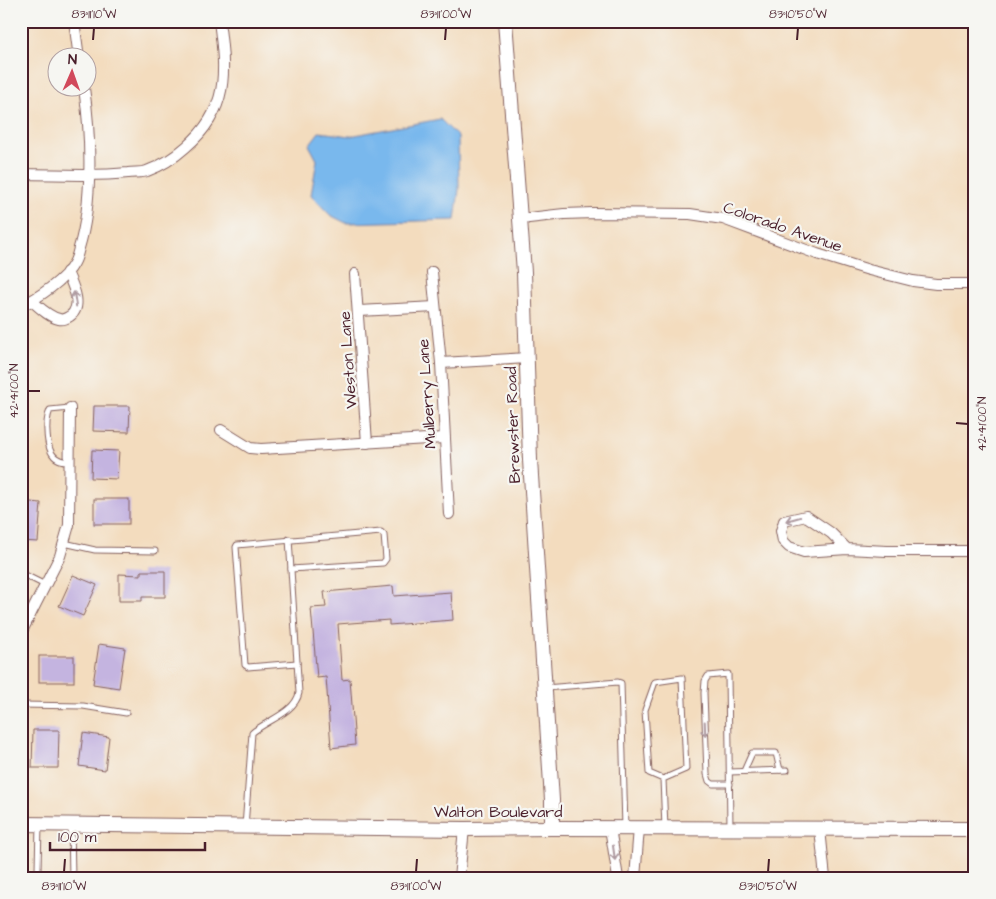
<svg xmlns="http://www.w3.org/2000/svg" width="996" height="899" font-family="'Architects Daughter',sans-serif">
<style>
.water{fill:#79b8ed;stroke:#626c8c}
.building{fill:#c4b4e0}
.lines{fill:none;stroke-linecap:round;stroke-linejoin:round}
.lane-casing{stroke:#85615e;stroke-width:7}
.street-casing{stroke:#85615e;stroke-width:12}
.secondary-casing{stroke:#85615e;stroke-width:16}
.lane{stroke:#fff;stroke-width:5}
.street{stroke:#fff;stroke-width:10}
.secondary{stroke:#fff;stroke-width:14}
.oneway{stroke:#ae9aa0}
.ticks{fill:none;stroke:#4a1f2b;stroke-width:2}
.labels{text-anchor:middle;stroke-width:4.5;stroke-linejoin:round;paint-order:stroke}
.street-label{font-size:16px;fill:#4a1f2b;stroke:#f6f6f2}
.neatline{fill:none;stroke:#4a1f2b;stroke-width:2}
.ticks-label{font-size:12px;text-anchor:middle;fill:#4a1f2b}
</style>
<rect width="100%" height="100%" fill="#f6f6f2"/>
<filter id="ink" filterUnits="userSpaceOnUse"><feTurbulence type="fractalNoise" baseFrequency=".02" numOctaves="2"/><feDisplacementMap in="SourceGraphic" scale="10" xChannelSelector="R" yChannelSelector="G"/><feConvolveMatrix kernelMatrix="1 2 1 2 8 2 1 2 1" color-interpolation-filters="sRGB"/></filter>
<filter id="wash" filterUnits="userSpaceOnUse"><feTurbulence type="fractalNoise" baseFrequency=".0096" numOctaves="4" result="noise"/><feDisplacementMap in="SourceGraphic" scale="20" xChannelSelector="R" yChannelSelector="G"/><feGaussianBlur stdDeviation="1.12" result="paint"/><feColorMatrix in="noise" values="0 0 0 0 0 0 0 0 0 0 0 0 0 0 0 0 0 1.4 0 .05"/><feComposite in="paint" operator="in"/></filter>
<g filter="url(#wash)">
<rect width="100%" height="100%" fill="#f3dcbe"/>
<!-- water -->
<path class="water" d="M440 119 458 137 459 189 455 220 346 223 330 215 311 195 317 160 309 145 319 132 350 136Z"/>
<g id="blocks">
<!-- building -->
<g class="building">
<path d="M94 406H130L129 432 93 431Z"/>
<path d="M92 450 119 451 117 479 91 478Z"/>
<rect x="94" y="499" width="35" height="25"/>
<path d="M21 501 41 503 38 542 21 541Z"/>
<path d="M141 571H165V597H142V601H119V574L141 575Z"/>
<path d="M73 575 97 585 83 616 59 606Z"/>
<path d="M393 586 394 596 451 592 453 620 389 625V620L338 624 342 680 350 679 355 745 331 748 326 677 317 678 311 608 326 607 324 592Z"/>
<path d="M99 644 125 648 119 688 93 684Z"/>
<rect x="39" y="656" width="35" height="26"/>
<path d="M33 730H59L58 768H32Z"/>
<path d="M83 733 109 737 105 770 79 766Z"/>
</g>
</g>
</g>
<g filter="url(#ink)">
<use href="#blocks" fill-opacity="0" stroke="#85615e" stroke-width="1"/>
<g class="lines">
<defs>
<g id="lane">
<path d="M70 408 50 410C45 421 45 453 58 459 61 461 66 461 70 462"/>
<path d="M64 543 95 550 155 551"/>
<path d="M291 569 383 563 386 559 384 535 381 532 237 545 236 547 245 665 248 667 297 663"/>
<path d="M21 573 45 585"/>
<path d="M545 688 618 682 621 683 625 828"/>
<path d="M21 705 83 706 126 713"/>
<path d="M744 771 752 753H776L780 770"/>
<path d="M730 772 787 770"/>
<path d="M663 779 649 773 645 710 655 682 682 678 686 769 663 779 665 828"/>
<path d="M730 784H713L709 781 707 774 704 693 705 681 708 676 728 674 730 828"/>
<path d="M71 825 72 878"/>
<path d="M245 827 252 733C265 721 295 713 299 693L289 539"/>
<path d="M38 870 39 824"/>
</g>
<g id="street">
<path d="M74 21 79 58"/>
<path d="M21 174C57 174 93 177 128 173 134 172 142 173 147 171 161 166 176 156 186 147 229 110 226 73 219 21"/>
<path d="M520 219 564 214 593 213 690 214 723 219 817 254 869 270 913 281 936 284H975"/>
<path d="M432 272 441 363 449 514"/>
<path d="M355 274 367 443"/>
<path d="M32 301C39 307 49 317 59 319 62 320 67 318 70 316 84 306 72 284 67 272"/>
<path d="M21 306C38 298 66 279 74 263 77 258 78 252 79 248 93 202 91 135 84 88"/>
<path d="M359 311 435 307"/>
<path d="M441 363 527 358"/>
<path d="M221 430 250 448 261 449 444 438"/>
<path d="M847 549 831 533 806 516 784 521 781 531 783 541 789 547 804 552 847 549 887 551H975"/>
<path d="M21 633 60 556 69 525 70 408"/>
<path d="M610 828 618 878"/>
<path d="M820 829 825 878"/>
<path d="M459 878 464 829"/>
<path d="M635 878 639 828"/>
</g>
<g id="secondary">
<path d="M505 21 524 272 530 460 552 800V828"/>
<path d="M21 824 464 829 552 828 975 829"/>
</g>
</defs>
<!-- lane casing -->
<use href="#lane" class="lane-casing"/>
<!-- street casing -->
<use href="#street" class="street-casing"/>
<!-- secondary casing -->
<use href="#secondary" class="secondary-casing"/>
<!-- lane -->
<use href="#lane" class="lane"/>
<!-- street -->
<use href="#street" class="street"/>
<!-- secondary -->
<use href="#secondary" class="secondary"/>
</g>
<!-- one-way arrows -->
<defs><path id="oneway-shaft" d="M-6 0H5M1.5-3L5.5 0L1.5 3" fill="none" stroke-width="1.6" stroke-linecap="round" stroke-linejoin="round" transform="scale(1.25)"/></defs>
<g class="oneway">
<use href="#oneway-shaft" transform="translate(75 299) rotate(-99)"/>
<use href="#oneway-shaft" transform="translate(793 519) rotate(164)"/>
<use href="#oneway-shaft" transform="translate(705 729) rotate(88)"/>
<use href="#oneway-shaft" transform="translate(614 853) rotate(82)"/>
</g>
</g>
<!-- ticks -->
<path class="ticks" d="M93 40 94 28M445 40 446 28M797 40 798 28M28 391H40M956 423 968 424M64 872 65 859M416 872 417 859M768 872 769 859"/>
<g class="labels">
<!-- street labels -->
<g class="street-label">
<text transform="translate(783 226) rotate(19)" y="6">Colorado Avenue</text>
<text transform="translate(347 360) rotate(-94)" y="6">Weston Lane</text>
<text transform="translate(426 394) rotate(-94)" y="6">Mulberry Lane</text>
<text transform="translate(512 425) rotate(-92)" y="6">Brewster Road</text>
<text x="498" y="817">Walton Boulevard</text>
</g>
</g>
<!-- margin -->
<rect width="996" height="899" fill="none" stroke="#f6f6f2" stroke-width="55"/>
<!-- north arrow -->
<g transform="translate(72 72) rotate(2)"><circle r="24" fill="#f6f6f2" stroke="#b1a0a2"/>
<path d="M0-4L9 19L0 12L-9 19Z" fill="#d1495b"/>
<text y="-8" font-size="14" font-weight="bold" text-anchor="middle" fill="#4a1f2b">N</text>
</g>
<!-- scale -->
<path d="M50 842v8h155v-8" fill="none" stroke="#4a1f2b" stroke-width="2.5"/>
<text x="58" y="842" font-size="15" fill="#4a1f2b" stroke="#f6f6f2" stroke-width="4" paint-order="stroke">100 m</text>
<rect x="28" y="28" width="940" height="844" class="neatline"/>
<g class="ticks-label">
<text x="94" y="18">83°11'10"W</text>
<text x="446" y="18">83°11'00"W</text>
<text x="798" y="18">83°10'50"W</text>
<text transform="translate(14 391) rotate(-90)" y="4">42°41'00"N</text>
<text transform="translate(982 424) rotate(-90)" y="4">42°41'00"N</text>
<text x="64" y="890">83°11'10"W</text>
<text x="416" y="890">83°11'00"W</text>
<text x="768" y="890">83°10'50"W</text>
</g>
</svg>
